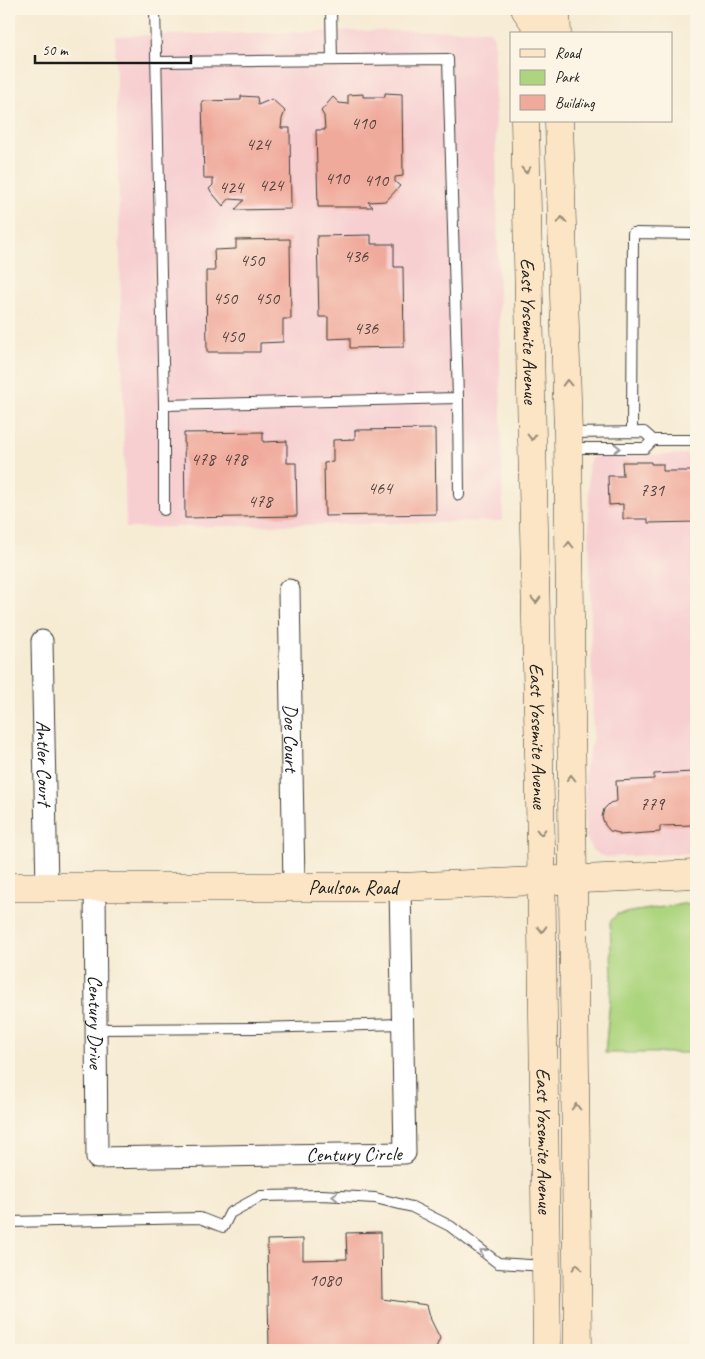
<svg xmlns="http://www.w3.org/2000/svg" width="705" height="1359" font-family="Caveat,sans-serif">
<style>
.built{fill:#f7cfd1}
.green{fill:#add57f;stroke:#64784e}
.building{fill:#f0aa9c}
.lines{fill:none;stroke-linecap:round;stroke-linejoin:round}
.lane-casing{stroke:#3d3b37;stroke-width:12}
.street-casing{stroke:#3d3b37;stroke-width:23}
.secondary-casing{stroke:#3d3b37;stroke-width:29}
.lane{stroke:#fff;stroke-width:10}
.street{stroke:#fff;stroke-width:21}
.secondary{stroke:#fce5c4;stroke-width:28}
.oneway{stroke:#978b78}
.oneway2{stroke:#999}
.labels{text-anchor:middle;stroke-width:5;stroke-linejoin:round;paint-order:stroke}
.number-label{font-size:18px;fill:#51403c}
.street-label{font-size:20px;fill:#1c1c1c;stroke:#fcf5e5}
</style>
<rect width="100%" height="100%" fill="#fcf5e5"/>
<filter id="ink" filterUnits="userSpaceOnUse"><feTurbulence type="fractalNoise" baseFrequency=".02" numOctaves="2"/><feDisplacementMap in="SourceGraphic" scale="10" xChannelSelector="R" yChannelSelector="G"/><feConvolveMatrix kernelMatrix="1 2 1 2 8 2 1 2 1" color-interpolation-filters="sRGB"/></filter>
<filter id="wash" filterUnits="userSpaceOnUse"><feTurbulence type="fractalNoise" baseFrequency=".0096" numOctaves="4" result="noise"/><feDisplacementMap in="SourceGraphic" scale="20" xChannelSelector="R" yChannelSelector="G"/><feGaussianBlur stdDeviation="1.12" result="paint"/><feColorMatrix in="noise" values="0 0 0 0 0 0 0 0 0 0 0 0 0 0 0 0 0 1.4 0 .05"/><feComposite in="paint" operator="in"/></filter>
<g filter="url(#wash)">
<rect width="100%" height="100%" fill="#f6ebd3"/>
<!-- built -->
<g class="built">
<path d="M489 30 494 37 503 521 126 528 115 36 342 31Z"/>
<path d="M696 454V853L607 857 600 855 592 850 585 836V768L591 746 593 734 588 466 591 458 597 456Z"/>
</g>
<!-- green -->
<path class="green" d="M696 902V1053H605L612 978 610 922 617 914Z"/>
<g id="blocks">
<!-- building -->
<g class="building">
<path d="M385 93 402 94 403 176 395 177V182L400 186 386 201 368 202 373 207H318L316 130H325L324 116 321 111 333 97 339 103 348 104V95L363 94V97H385Z"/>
<path d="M241 96 257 97 258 105 272 99 285 111 282 119 281 128H290L291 209 235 210 244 200 229 199 223 206 209 189 213 185V179H204L202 101 241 100Z"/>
<path d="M371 235V244H394V267H403L404 347 350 348V338L328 339V317H319L317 236Z"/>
<path d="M290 239 291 319H283V342L260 343V352H207L206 271H215L214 250 236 249V240Z"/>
<path d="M694 332H696V381H695Z"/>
<path d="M435 429 436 514 325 516 324 463 333 462V440L355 439V430Z"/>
<path d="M263 432V442L287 441V463H296L297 516 185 518 184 433Z"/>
<path d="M622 462H651V464H663V471H696V522L648 523V519H623V504L609 505 608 476H623Z"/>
<path d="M693 772V778L696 777V830H694V825L660 826V832L619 835V833L610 831 605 825 602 817 604 809 610 803 617 801 616 781 654 779V774Z"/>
<path d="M381 1232 382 1299 427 1305 431 1320 440 1338 435 1350H269L267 1240 303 1239V1260L347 1259 346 1233Z"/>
</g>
</g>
</g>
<g filter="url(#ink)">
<use href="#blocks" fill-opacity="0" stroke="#3d3b37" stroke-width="1"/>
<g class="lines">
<defs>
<g id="lane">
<path d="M155 9 164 405 458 398 448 59 156 62"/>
<path d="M331 9 332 60"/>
<path d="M458 398 459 495"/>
<path d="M164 405V510"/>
<path d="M632 432 633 233 696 234"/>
<path d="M653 440H696"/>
<path d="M569 448H645L653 440 644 432 570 433"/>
<path d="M96 1029 257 1028 403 1024"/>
<path d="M9 1222 200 1218 223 1227 230 1213 261 1196 322 1195 375 1198 412 1207 450 1226 498 1263 545 1266"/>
</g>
<g id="street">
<path id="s1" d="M289 590 294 886"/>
<path id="s2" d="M42 641 47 887"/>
<path id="s3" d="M95 886 97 1158 405 1153 400 887"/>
</g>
<g id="secondary">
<path d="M525 9 536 25 537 34"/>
<path d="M556 9 557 34"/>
<path id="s4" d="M525 121 541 846 547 1350"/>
<path d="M559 121 568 433 578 1350"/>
<path id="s5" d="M9 887H400L696 874"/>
</g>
</defs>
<!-- lane casing -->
<use href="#lane" class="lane-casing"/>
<!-- street casing -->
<use href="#street" class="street-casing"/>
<!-- secondary casing -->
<use href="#secondary" class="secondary-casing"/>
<!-- lane -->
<use href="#lane" class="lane"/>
<!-- street -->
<use href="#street" class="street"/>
<!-- secondary -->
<use href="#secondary" class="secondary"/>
</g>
<!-- one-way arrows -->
<defs><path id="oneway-chevron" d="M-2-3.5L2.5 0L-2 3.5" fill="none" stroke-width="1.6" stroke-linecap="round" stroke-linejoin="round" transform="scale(1.25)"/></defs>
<g class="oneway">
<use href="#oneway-chevron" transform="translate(526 170) rotate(89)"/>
<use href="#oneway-chevron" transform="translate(562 220) rotate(-92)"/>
<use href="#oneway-chevron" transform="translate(567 383) rotate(-92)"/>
<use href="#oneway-chevron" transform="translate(532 437) rotate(89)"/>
<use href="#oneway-chevron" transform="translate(569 545) rotate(-90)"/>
<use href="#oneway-chevron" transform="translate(536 600) rotate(89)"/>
<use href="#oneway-chevron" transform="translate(571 778) rotate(-90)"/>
<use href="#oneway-chevron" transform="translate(541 832) rotate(89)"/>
<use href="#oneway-chevron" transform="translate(542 929) rotate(89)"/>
<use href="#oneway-chevron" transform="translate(576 1107) rotate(-90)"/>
<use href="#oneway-chevron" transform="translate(577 1267) rotate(-91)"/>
</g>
<g class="oneway2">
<use href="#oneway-chevron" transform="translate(617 448)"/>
<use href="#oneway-chevron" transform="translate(335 1196) rotate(-177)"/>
<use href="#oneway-chevron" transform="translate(483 1252) rotate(-144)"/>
</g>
</g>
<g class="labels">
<!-- number labels -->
<g class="number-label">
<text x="363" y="129">410</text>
<text x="258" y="150">424</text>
<text x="337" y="184">410</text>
<text x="376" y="186">410</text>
<text x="271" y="191">424</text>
<text x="231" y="193">424</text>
<text x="356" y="262">436</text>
<text x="252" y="266">450</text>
<text x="225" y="304">450</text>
<text x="267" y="304">450</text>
<text x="366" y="334">436</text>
<text x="232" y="342">450</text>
<text x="203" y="465">478</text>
<text x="235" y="465">478</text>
<text x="380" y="494">464</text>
<text x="652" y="496">731</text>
<text x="260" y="507">478</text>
<text x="652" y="810">779</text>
<text x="325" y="1286">1080</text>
</g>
<!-- street labels -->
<g class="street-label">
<text dy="7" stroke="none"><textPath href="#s4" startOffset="210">East Yosemite Avenue</textPath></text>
<text dy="7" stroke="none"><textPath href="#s4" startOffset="615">East Yosemite Avenue</textPath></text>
<text dy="7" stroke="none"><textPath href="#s1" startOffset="148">Doe Court</textPath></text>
<text dy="7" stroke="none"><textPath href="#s2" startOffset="122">Antler Court</textPath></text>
<text dy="7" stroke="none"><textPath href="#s5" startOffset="344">Paulson Road</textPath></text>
<text dy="7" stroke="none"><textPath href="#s3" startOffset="136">Century Drive</textPath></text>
<text dy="7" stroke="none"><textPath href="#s4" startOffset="1020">East Yosemite Avenue</textPath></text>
<text dy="7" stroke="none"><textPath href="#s3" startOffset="529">Century Circle</textPath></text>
</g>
</g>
<!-- margin -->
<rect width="705" height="1359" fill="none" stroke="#fcf5e5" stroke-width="30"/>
<!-- legend -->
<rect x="510" y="32" width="162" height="90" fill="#fcf5e5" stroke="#a29e95"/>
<rect x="520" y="49" width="25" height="8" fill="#fce5c4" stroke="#a29e95"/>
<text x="555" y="58" font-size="15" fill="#1c1c1c">Road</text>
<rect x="520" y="70" width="25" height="15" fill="#add57f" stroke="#a29e95"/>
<text x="555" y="82" font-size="15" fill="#1c1c1c">Park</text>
<rect x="520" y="95" width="25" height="15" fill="#f0aa9c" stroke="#a29e95"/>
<text x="555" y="108" font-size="15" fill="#1c1c1c">Building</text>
<!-- scale -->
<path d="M35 55v8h156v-8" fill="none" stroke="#1c1c1c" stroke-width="2.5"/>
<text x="42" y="55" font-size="15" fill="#1c1c1c" stroke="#fcf5e5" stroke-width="4" paint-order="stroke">50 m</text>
</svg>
